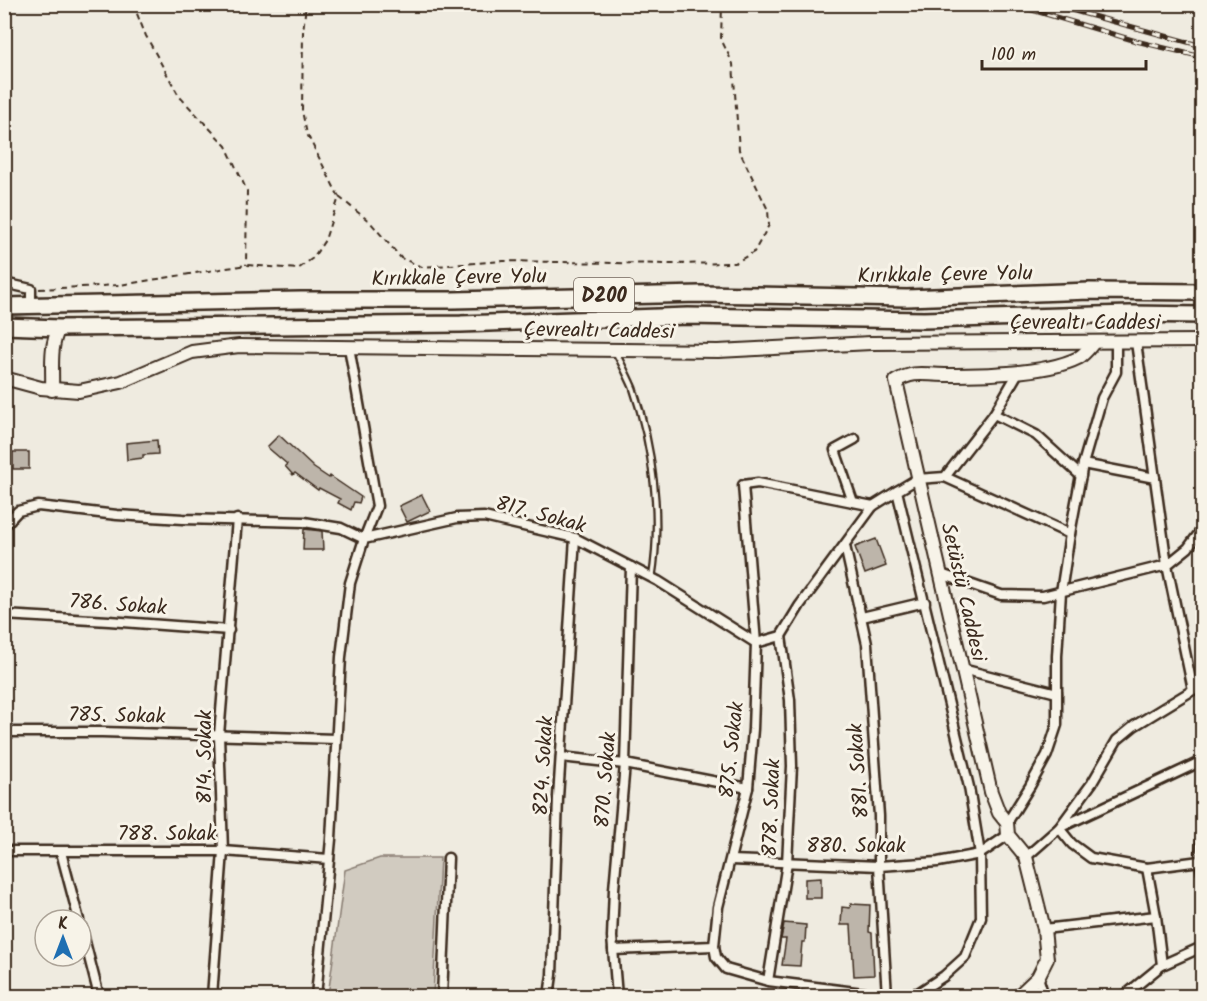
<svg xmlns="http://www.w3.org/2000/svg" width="1207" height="1001" font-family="Kalam,sans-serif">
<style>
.green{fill:#d1cbc0;stroke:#867a6f;stroke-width:1.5}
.building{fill:#bdb5aa;stroke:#3b2a1e;stroke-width:1.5}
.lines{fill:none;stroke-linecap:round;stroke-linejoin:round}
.lane-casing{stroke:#3b2a1e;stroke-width:9}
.street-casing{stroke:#3b2a1e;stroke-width:13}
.secondary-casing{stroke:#3b2a1e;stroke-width:16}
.highway-casing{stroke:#3b2a1e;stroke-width:20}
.path{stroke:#3b2a1e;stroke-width:2;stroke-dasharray:6 4.5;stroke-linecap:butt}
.lane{stroke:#f7f3e8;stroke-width:4.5}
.street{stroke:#f7f3e8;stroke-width:8}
.secondary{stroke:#f7f3e8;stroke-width:12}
.highway{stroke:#f7f3e8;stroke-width:15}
.rail-casing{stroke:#3b2a1e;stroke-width:5}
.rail{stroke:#f7f3e8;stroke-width:3;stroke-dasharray:9;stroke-linecap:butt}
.labels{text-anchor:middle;stroke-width:6;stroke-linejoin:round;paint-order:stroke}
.shield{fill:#f7f3e8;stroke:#73665b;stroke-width:1.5}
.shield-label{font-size:20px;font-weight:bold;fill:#3b2a1e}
.street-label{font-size:21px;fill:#3b2a1e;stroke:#f7f3e8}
</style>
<rect width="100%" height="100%" fill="#efebe0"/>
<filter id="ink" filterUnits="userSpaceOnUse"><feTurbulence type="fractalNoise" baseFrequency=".0167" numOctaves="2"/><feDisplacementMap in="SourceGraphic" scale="12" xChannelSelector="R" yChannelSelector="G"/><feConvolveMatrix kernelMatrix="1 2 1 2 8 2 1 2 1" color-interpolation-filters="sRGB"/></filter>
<g filter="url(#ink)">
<!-- green -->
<path class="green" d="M380 858H440L433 996H328L345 870Z"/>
<!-- building -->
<g class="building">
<path d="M279 435 314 468 329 478 330 476 361 497 359 503 354 502 351 510 338 503 340 499 319 488 318 490 295 473 293 475 285 466 287 464 267 447Z"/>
<path d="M157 440 158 454 143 455V458L127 460 126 443Z"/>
<rect x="13" y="452" width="16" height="17"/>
<path d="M422 495 430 511 407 522 399 506Z"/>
<path d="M304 529 322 531 323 550H303Z"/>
<path d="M876 539 886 566 865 574 855 547Z"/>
<path d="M821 878V898H805V879Z"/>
<path d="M851 904 870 905 869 932 872 933 874 975 854 976 851 925H841L842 907 850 908Z"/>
<path d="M784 923 806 925 805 942H802L800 966 782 965 786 939H781Z"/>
</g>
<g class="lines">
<defs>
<path id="lane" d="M615 351C621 363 628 376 633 388 653 446 662 518 652 578"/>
<g id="street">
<path d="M4 283 31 289V306"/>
<path d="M1136 342 1167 565 1193 690"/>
<path d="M994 414 1036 435 1081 476"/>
<path d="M855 439 835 450 853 502 873 506"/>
<path d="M1083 464 1155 478"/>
<path d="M945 477 1070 534"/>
<path d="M853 502 758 483 743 485 756 643 753 729 748 788 718 907 714 946 716 957 726 969 768 981 887 996 918 993 944 976 965 957 981 918 980 854 969 787 897 491 917 479 945 477 994 414 1019 371"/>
<path d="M4 526 18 511 38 506 117 515 183 519 304 522 341 528 364 539 457 518 484 517 575 538 658 581 756 643"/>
<path d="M845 546 867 644 879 816V866L887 996"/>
<path d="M941 574 1001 595 1043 596 1167 565 1188 548 1202 529"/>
<path d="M4 615 109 621 229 630"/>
<path d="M862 617 925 602"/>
<path d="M756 643 781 636 800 605 873 506 897 491"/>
<path d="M962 669 1057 693"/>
<path d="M4 732H102L336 739"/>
<path d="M561 757 625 764 748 788"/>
<path d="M1007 823 1030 786 1047 755 1057 725V656L1061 592 1070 534 1083 464 1102 398 1116 372V342"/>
<path d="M1202 837 1200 861 1202 873"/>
<path d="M4 851H223L329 859"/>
<path d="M61 852 79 920"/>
<path d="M1026 857 1059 828 1092 783 1117 740 1134 726 1193 690 1202 673"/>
<path d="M731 860 879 866 938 862 980 854 1008 835"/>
<path d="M1200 861 1147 868 1091 858 1072 844 1059 828 1202 761"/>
<path d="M1147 868 1156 916 1162 965"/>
<path d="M81 926 99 996"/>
<path d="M1044 929 1156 916"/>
<path d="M613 950 714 946"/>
<path d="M1038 977 1044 996"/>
<path d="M768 981 787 863 792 766 790 700 781 636"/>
<path d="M212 996 223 851 219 735 237 519"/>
<path d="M316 996 331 839 341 657 350 583 364 539 377 506 349 347"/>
<path d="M442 996 448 858"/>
<path d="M549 996 552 975 558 798 575 538"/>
<path d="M617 996 612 937 614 889 625 764 631 567"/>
<path d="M1124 996 1162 965 1202 947"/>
</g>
<g id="secondary">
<path d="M4 378 41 388 79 391 121 382 192 352 239 346 718 351 871 343 1202 341"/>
<path d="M52 390C53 369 49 348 59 328"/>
<path d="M1018 996 1038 977 1047 959 1044 929 1026 857 1008 835 1007 823 999 813 991 792 896 381C916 370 923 375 945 375 980 375 1047 374 1078 358 1085 354 1089 348 1094 342"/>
</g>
<g id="highway">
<path d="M4 306 301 300H453L700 294 907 298 1090 291 1202 292"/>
<path d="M4 326 59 328 461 324 688 316 924 320 1130 314 1202 315"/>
</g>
</defs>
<!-- lane casing -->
<use href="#lane" class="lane-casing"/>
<!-- street casing -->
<use href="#street" class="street-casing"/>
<!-- secondary casing -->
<use href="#secondary" class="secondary-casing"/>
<!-- highway casing -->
<use href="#highway" class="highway-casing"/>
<!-- path -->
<g class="path">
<path d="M133 4 146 36 179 96 226 146 247 191 246 265"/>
<path d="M339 197 370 222 401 258 422 267 504 261 670 264 735 263 754 252 769 225 768 210 739 150 733 64 721 39 722 4"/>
<path d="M39 289 120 285 246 265 298 269 313 258 325 240 339 197 307 134 302 111 303 32 306 4"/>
</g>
<!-- lane -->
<use href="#lane" class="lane"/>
<!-- street -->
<use href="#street" class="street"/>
<!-- secondary -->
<use href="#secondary" class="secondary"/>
<!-- highway -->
<use href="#highway" class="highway"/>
<defs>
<g id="rail">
<path d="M1012 4 1136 41 1202 57"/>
<path d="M1049 4 1202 46"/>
</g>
</defs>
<!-- rail casing -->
<use href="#rail" class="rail-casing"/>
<!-- rail -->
<use href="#rail" class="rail"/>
</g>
</g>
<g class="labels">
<!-- shield labels -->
<rect class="shield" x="574" y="278" width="60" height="34" rx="4.5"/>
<g class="shield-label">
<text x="604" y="302">D200</text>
</g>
<!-- street labels -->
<g class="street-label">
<text transform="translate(945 274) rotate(-1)" y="7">Kırıkkale Çevre Yolu</text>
<text transform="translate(459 277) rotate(-1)" y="7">Kırıkkale Çevre Yolu</text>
<text x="1085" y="329">Çevrealtı Caddesi</text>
<text transform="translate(599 330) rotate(1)" y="7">Çevrealtı Caddesi</text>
<text transform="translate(541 514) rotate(15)" y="7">817. Sokak</text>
<text transform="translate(964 592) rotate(77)" y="7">Setüstü Caddesi</text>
<text transform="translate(118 604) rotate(4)" y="7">786. Sokak</text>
<text transform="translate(117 715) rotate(1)" y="7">785. Sokak</text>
<text transform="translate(731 750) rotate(-84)" y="7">875. Sokak</text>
<text transform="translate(204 757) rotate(-90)" y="7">814. Sokak</text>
<text transform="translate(543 766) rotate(-87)" y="7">824. Sokak</text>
<text transform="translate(858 771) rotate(-94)" y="7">881. Sokak</text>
<text transform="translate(605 780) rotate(-86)" y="7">870. Sokak</text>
<text transform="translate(771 808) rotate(-88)" y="7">878. Sokak</text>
<text x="167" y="840">788. Sokak</text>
<text x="856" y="852">880. Sokak</text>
</g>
</g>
<!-- margin -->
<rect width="1207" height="1001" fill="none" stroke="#f7f3e8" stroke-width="24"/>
<rect x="12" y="12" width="1183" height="977" fill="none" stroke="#3b2a1e" stroke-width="2" filter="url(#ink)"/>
<!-- north arrow -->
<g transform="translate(63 938)"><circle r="28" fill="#f7f3e8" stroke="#aca397" stroke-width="1.5"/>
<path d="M0-4.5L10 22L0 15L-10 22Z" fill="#1f6fb2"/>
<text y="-9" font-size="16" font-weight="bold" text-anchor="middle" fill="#3b2a1e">K</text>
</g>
<!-- scale -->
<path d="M982 60v9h164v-9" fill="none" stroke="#3b2a1e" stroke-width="3"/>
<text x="991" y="60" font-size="18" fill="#3b2a1e" stroke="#f7f3e8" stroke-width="4.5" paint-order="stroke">100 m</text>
</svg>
